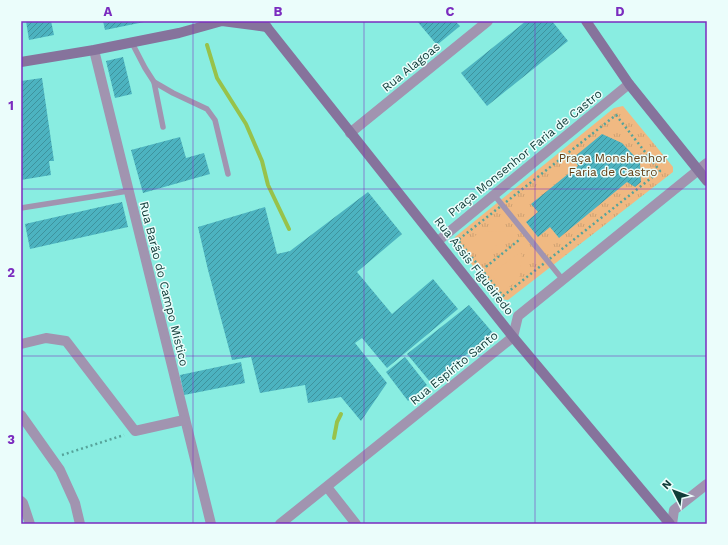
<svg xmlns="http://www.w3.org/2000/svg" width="728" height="545" font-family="'Work Sans',sans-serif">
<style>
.grass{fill:url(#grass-tufts)}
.garden{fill:#f0b982}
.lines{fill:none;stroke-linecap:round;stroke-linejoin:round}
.stream{stroke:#98c24a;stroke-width:4}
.building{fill:url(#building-hatch)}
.path{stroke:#56a39a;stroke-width:2.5;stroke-dasharray:2 3;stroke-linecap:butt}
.lane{stroke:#a194b0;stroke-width:5.5}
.street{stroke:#a194b0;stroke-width:10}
.secondary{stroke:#86739c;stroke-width:10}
.grid{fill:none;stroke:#7b2cbf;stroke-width:1;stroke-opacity:0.55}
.labels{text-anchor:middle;stroke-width:3;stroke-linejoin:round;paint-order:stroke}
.street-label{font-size:12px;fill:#103c38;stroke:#ebfdfb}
.park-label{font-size:12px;fill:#634017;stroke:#ebfdfb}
.neatline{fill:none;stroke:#7b2cbf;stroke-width:1.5}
.grid-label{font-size:13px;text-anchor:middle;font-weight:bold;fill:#7b2cbf}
</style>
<defs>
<pattern id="grass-tufts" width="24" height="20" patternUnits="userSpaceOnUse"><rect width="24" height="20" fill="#f0b982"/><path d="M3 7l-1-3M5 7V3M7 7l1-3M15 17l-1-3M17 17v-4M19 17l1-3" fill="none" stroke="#cda071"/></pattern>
<pattern id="building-hatch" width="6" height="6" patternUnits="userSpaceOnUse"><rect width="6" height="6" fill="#4cb3c0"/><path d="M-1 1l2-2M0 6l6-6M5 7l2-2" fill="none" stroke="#3e939d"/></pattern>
</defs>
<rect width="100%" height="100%" fill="#89ede1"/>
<!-- grass -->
<path class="grass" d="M623 106 673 167V172L508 300 500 299 455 244V237L614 108Z"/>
<!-- garden -->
<g class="garden">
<path d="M481 231 505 232 508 236 480 259 466 243Z"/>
<path d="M520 252 522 255 519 279 504 291 491 274Z"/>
</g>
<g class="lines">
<!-- stream -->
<g class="stream">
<path d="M207 45 217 78 246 124 262 161 268 185 289 229"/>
<path d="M334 438 337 422 341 414"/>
</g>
</g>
<!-- building -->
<g class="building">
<path d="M26 21H51L54 35 29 40Z"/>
<path d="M103 21H144V22L105 30Z"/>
<path d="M417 21H455L460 26 437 45Z"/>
<path d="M526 21H552L568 41 487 106 461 73Z"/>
<path d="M123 57 132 94 115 98 106 61Z"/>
<path d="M42 78 54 161H49L51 175 21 180V81Z"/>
<path d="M602 134 622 143 640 162 641 182 635 187 627 182 559 238 550 227 538 237 526 222 538 212 531 204 578 166 573 158Z"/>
<path d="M180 137 186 158 204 153 210 174 143 193 131 150Z"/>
<path d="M368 192 402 234 357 272 392 314 433 279 458 309 387 368 362 338 355 343 387 383 361 421 341 397 308 403 305 385 260 393 251 357 232 360 208 270 198 227 265 207 277 254 290 251Z"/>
<path d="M122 202 128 227 30 249 25 224Z"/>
<path d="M469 305 493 333 431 383 407 354Z"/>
<path d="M405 357 427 385 408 401 386 372Z"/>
<path d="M241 362 245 383 184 395 180 375Z"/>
</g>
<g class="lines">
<!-- path -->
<g class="path">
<path d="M616 115 660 171 503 296 458 240Z"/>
<path d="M482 270 519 240"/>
<path d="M62 455 124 435"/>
</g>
<!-- lane -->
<g class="lane">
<path d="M132 43 145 68 154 82 173 93 207 109 215 120 228 174"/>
<path d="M154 82 163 127"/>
<path d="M495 196 563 280"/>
<path d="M21 208 128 191"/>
</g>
<!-- street -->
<g class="street">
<path d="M94 50 211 524"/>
<path d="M350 133 488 21"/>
<path d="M438 241 629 84"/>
<path d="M21 344 46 338 66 341 135 431 184 420"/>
<path d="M21 415 60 470 75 503 80 524"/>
<path d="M327 487 356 524"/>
<path d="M21 501 23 503 30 524"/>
<path d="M280 524 513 337 518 316 707 163"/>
<path d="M672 524 674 510 707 484"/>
</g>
<!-- secondary -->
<g class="secondary">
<path d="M262 21 513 337 670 524"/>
<path d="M586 21 629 84 707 181"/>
<path d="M21 62 94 50 179 33 222 21 267 27"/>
</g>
</g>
<!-- grid -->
<path class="grid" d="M193 21V524M364 21V524M535 21V524M21 189H707M21 356H707"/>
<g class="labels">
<!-- street labels -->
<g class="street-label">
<text transform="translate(411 67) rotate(-39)" y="4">Rua Alagoas</text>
<text transform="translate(525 153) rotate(-39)" y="4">Praça Monsenhor Faria de Castro</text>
<text transform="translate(474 266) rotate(52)" y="4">Rua Assis Figueiredo</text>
<text transform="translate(164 284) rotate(76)" y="4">Rua Barão do Campo Místico</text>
<text transform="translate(454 368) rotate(-39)" y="4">Rua Espírito Santo</text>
</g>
<!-- park labels -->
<g class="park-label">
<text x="613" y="162">Praça Monshenhor<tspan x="613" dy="14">Faria de Castro</tspan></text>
</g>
</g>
<!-- border -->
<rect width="728" height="545" fill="none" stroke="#ebfdfb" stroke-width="44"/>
<!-- north arrow -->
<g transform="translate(674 491) rotate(312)" stroke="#ebfdfb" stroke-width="3" paint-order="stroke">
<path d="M0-3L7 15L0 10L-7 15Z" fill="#103c38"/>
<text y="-6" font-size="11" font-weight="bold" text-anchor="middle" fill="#103c38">N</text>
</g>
<rect x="22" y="22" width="684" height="501" class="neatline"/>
<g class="grid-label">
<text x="108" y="16">A</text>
<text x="278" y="16">B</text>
<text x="450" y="16">C</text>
<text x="620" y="16">D</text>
<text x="11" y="110">1</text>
<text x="11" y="277">2</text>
<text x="11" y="444">3</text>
</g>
</svg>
